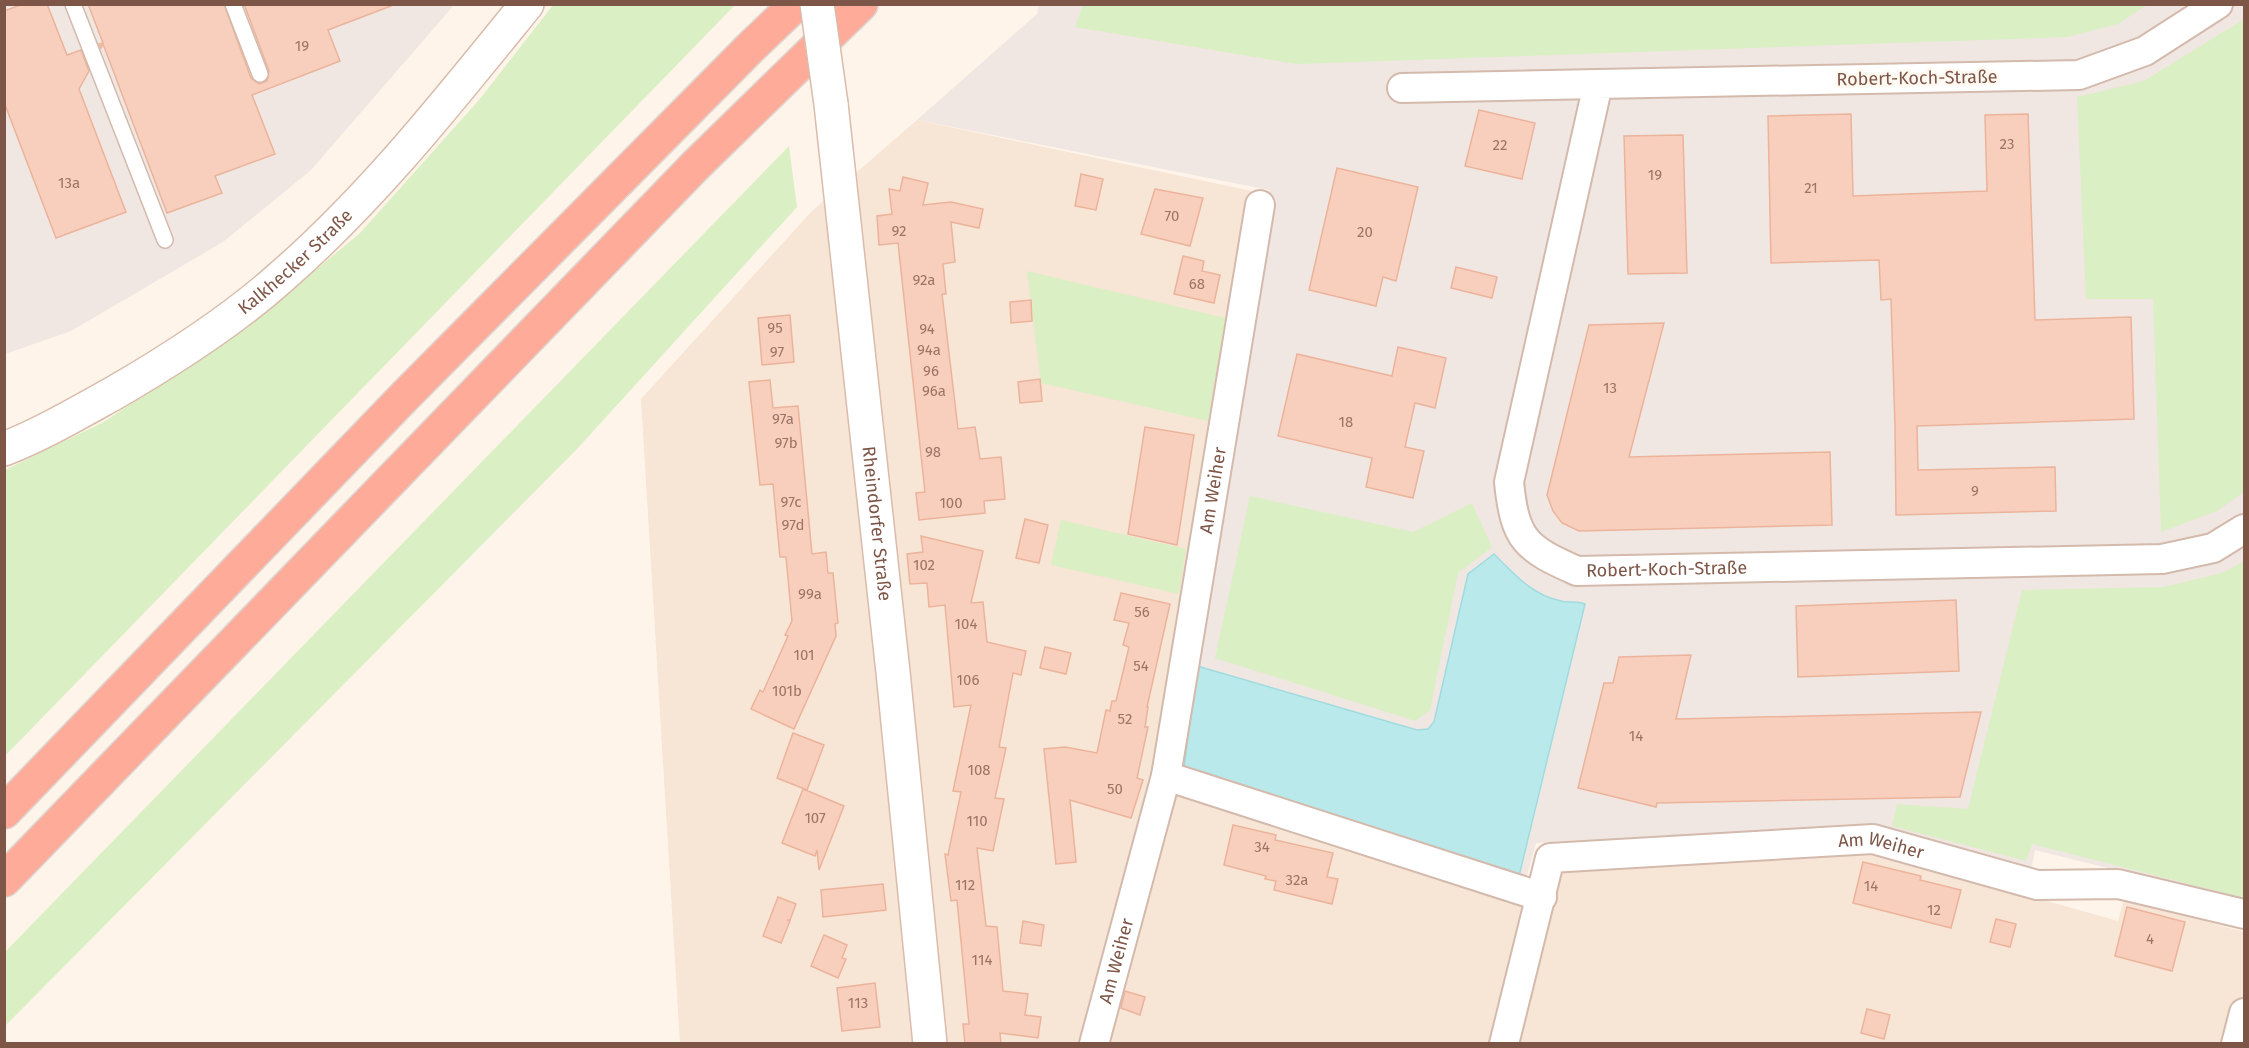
<svg xmlns="http://www.w3.org/2000/svg" width="2249" height="1048" font-family="'Fira Sans',sans-serif">
<style>
.residential{fill:#f7e5d6}
.industrial{fill:#f0e7e2}
.green{fill:#daefc4}
.water{fill:#bae9ec;stroke:#9fdbdf;stroke-width:1.5}
.building{fill:#f8cfbd;stroke:#ecb39b;stroke-width:1.5}
.lines{fill:none;stroke-linecap:round;stroke-linejoin:round}
.service-casing{stroke:#d3baac;stroke-width:18}
.minor-casing{stroke:#d3baac;stroke-width:32}
.secondary-casing{stroke:#d9bcab;stroke-width:36}
.motorway-casing{stroke:#ddd3cf;stroke-width:36}
.service{stroke:#fff;stroke-width:15}
.minor{stroke:#fff;stroke-width:28}
.secondary{stroke:#fff;stroke-width:33}
.motorway{stroke:#ffab9a;stroke-width:33}
.secondary-bridge-casing{stroke:#d9bcab;stroke-width:36;stroke-linecap:butt}
.secondary-bridge{stroke:#fff;stroke-width:33}
.labels{text-anchor:middle;stroke-width:6;stroke-linejoin:round;paint-order:stroke}
.number-label{font-size:15px;fill:#9c7465}
.street-label{font-size:18px;fill:#7e5648;stroke:#fff9f2}
</style>
<rect width="100%" height="100%" fill="#fff4e9"/>
<!-- residential -->
<path class="residential" d="M917 120 1252 191 1155 777 1542 903 1550 865 1873 852 2118 921 2124 899 2244 932V1043H680L641 399 812 211Z"/>
<!-- industrial -->
<g class="industrial">
<path d="M5 5H454L311 170 223 242 71 331 5 354Z"/>
<path d="M1039 5H2244V902L2035 850 2031 870 1871 828 1536 843 1524 886 1176 774 1269 190 917 120 1037 14Z"/>
</g>
<!-- green -->
<g class="green">
<path d="M553 5H735L5 756V470L102 423 246 328 360 233 479 100Z"/>
<path d="M1083 5V4L2147 5 2118 24 2067 37 1296 64 1075 27Z"/>
<path d="M2244 19V492L2217 511 2161 532 2153 299H2086L2077 97 2144 81Z"/>
<path d="M789 146 797 207 577 449 5 1026V952Z"/>
<path d="M1027 271 1225 318 1208 421 1041 383Z"/>
<path d="M1250 496 1413 532 1472 503 1492 547 1458 573 1430 710 1415 721 1215 658Z"/>
<path d="M1061 520 1186 549 1179 594 1051 565Z"/>
<path d="M2244 561V898L2032 844 2026 861 1892 826 1897 804 1968 809 2022 590 2163 587 2222 573Z"/>
</g>
<!-- water -->
<path class="water" d="M1494 554C1514 574 1532 595 1561 601 1569 603 1577 601 1585 604L1519 876 1184 768 1197 666 1417 730 1428 729 1434 722 1468 574Z"/>
<!-- building -->
<g class="building">
<path d="M23 4H47L67 55 81 50 89 71 79 89 126 212 56 238 4 102V11Z"/>
<path d="M88 4H224L251 78 259 84 267 81 269 71 244 4H391V6L328 30 340 61 252 95 275 154 215 176 222 193 167 213 103 44 101 48 99 44 103 43Z"/>
<path d="M1479 110 1535 123 1522 179 1465 166Z"/>
<path d="M1851 114 1853 196 1987 191 1985 115 2028 114 2035 320 2131 317 2134 419 1917 426 1918 470 2055 467 2056 511 1896 515 1895 427 1891 299 1881 300 1879 260 1771 263 1768 116Z"/>
<path d="M1683 135 1687 273 1628 274 1624 136Z"/>
<path d="M1337 168 1418 187 1396 281 1383 277 1376 306 1309 290Z"/>
<path d="M1081 174 1103 179 1096 210 1075 206Z"/>
<path d="M903 177 928 183 923 205 951 202 983 209 979 228 951 222 955 262 943 264 946 294H942L958 429 975 427 980 459 1001 457 1005 499 984 501 985 513 919 520 916 493 925 492 898 243 879 245 877 216 892 214 889 189 900 191Z"/>
<path d="M1155 189 1203 198 1190 246 1141 234Z"/>
<path d="M1183 256 1204 261 1202 271 1220 275 1214 303 1174 294Z"/>
<path d="M1456 267 1497 277 1492 298 1451 288Z"/>
<path d="M1031 300 1032 321 1011 323 1010 302Z"/>
<path d="M790 315 794 362 762 365 758 318Z"/>
<path d="M1664 323 1629 457 1830 452 1832 525 1579 531 1562 523 1553 511 1547 495 1589 325Z"/>
<path d="M1398 347 1446 358 1435 408 1415 403 1405 447 1424 451 1413 498 1366 487 1372 458 1278 436 1297 354 1392 376Z"/>
<path d="M1040 379 1042 401 1020 403 1018 382Z"/>
<path d="M770 380 773 408 798 406 812 554 826 552 828 573H833L838 623 835 624 836 636 794 729 751 709 760 690 763 692 788 636 785 635 792 621 786 557H780L773 484 760 485 749 382Z"/>
<path d="M1145 427 1194 435 1177 545 1128 534Z"/>
<path d="M1025 519 1048 525 1039 563 1016 558Z"/>
<path d="M921 536 983 551 971 603 983 602 987 642 1026 651 1021 675 1013 673 999 747 1006 748 995 798 1004 799 993 851 977 848 986 926 997 927 1003 991 1028 994 1025 1015 1041 1017 1038 1038 1000 1033 1001 1044H965L963 1024H969L957 900 951 901 945 854 948 855 961 792 953 791 971 705 954 707 945 605 929 607 927 583 910 584 907 554 923 552Z"/>
<path d="M1121 593 1170 604 1147 707H1148L1145 727H1148L1137 778 1143 780 1131 818 1070 800 1076 862 1056 864 1044 749 1065 747 1097 753 1106 710 1110 711 1112 701H1116L1129 647 1123 645 1129 623 1114 620Z"/>
<path d="M1956 600 1959 671 1798 677 1796 606Z"/>
<path d="M1045 647 1071 653 1066 674 1040 668Z"/>
<path d="M1691 655 1676 719 1981 712 1960 797 1657 803 1656 807 1578 788 1604 683H1613L1619 657Z"/>
<path d="M793 733 824 745 807 790 777 778Z"/>
<path d="M803 789 844 806 819 870 817 850 815 856 782 843Z"/>
<path d="M1233 825 1276 835 1275 840 1333 853 1327 877 1338 879 1332 904 1274 890 1276 881 1265 879 1266 876 1224 865Z"/>
<path d="M1863 862 1921 876 1920 880 1961 890 1951 928 1853 903Z"/>
<path d="M883 884 886 910 823 917 821 890Z"/>
<path d="M778 897 796 904 790 920H787L790 921 781 943 763 936Z"/>
<path d="M2127 907 2185 922 2172 971 2115 956Z"/>
<path d="M1996 919 2016 924 2010 947 1990 942Z"/>
<path d="M1023 921 1044 925 1041 946 1020 943Z"/>
<path d="M824 935 847 945 842 958 846 959 838 978 811 966Z"/>
<path d="M875 983 880 1027 842 1031 837 988Z"/>
<path d="M1125 991 1145 997 1140 1015 1121 1008Z"/>
<path d="M1867 1009 1890 1015 1884 1039 1861 1033Z"/>
</g>
<g class="lines">
<defs>
<g id="service">
<path d="M73 4 165 240"/>
<path d="M233 4 260 74"/>
</g>
<g id="minor">
<path id="s1" d="M2218 4 2145 51 2079 75 1598 84 1509 482C1515 540 1525 548 1577 571L2162 559 2213 548 2244 529"/>
<path d="M1402 88 1598 84"/>
<path d="M1166 776 1542 897"/>
<path id="s2" d="M1094 1044 1166 776 1260 205"/>
<path id="s3" d="M1504 1044 1550 858 1873 839 2037 885 2118 884 2244 914"/>
<path d="M2236 1044 2244 1013"/>
</g>
<g id="secondary">
<path id="s4" d="M831 104 893 672 930 1044"/>
<path id="s5" d="M4 449C42 434 78 413 114 393 171 360 232 321 281 277 373 197 450 99 527 4"/>
</g>
<g id="motorway">
<path d="M4 812 404 397 750 48 796 4"/>
<path d="M4 880 695 166 861 4"/>
</g>
</defs>
<!-- service casing -->
<use href="#service" class="service-casing"/>
<!-- minor casing -->
<use href="#minor" class="minor-casing"/>
<!-- secondary casing -->
<use href="#secondary" class="secondary-casing"/>
<!-- motorway casing -->
<use href="#motorway" class="motorway-casing"/>
<!-- service -->
<use href="#service" class="service"/>
<!-- minor -->
<use href="#minor" class="minor"/>
<!-- secondary -->
<use href="#secondary" class="secondary"/>
<!-- motorway -->
<use href="#motorway" class="motorway"/>
<defs>
<path id="secondary-bridge" d="M817 4 831 104"/>
</defs>
<!-- secondary-bridge casing -->
<use href="#secondary-bridge" class="secondary-bridge-casing"/>
<!-- secondary-bridge -->
<use href="#secondary-bridge" class="secondary-bridge"/>
</g>
<g class="labels">
<!-- number labels -->
<g class="number-label">
<text x="302" y="51">19</text>
<text x="2007" y="149">23</text>
<text x="1500" y="150">22</text>
<text x="1655" y="180">19</text>
<text x="69" y="188">13a</text>
<text x="1811" y="193">21</text>
<text x="1172" y="221">70</text>
<text x="899" y="236">92</text>
<text x="1365" y="237">20</text>
<text x="924" y="285">92a</text>
<text x="1197" y="289">68</text>
<text x="775" y="333">95</text>
<text x="927" y="334">94</text>
<text x="929" y="355">94a</text>
<text x="777" y="357">97</text>
<text x="931" y="376">96</text>
<text x="1610" y="393">13</text>
<text x="934" y="396">96a</text>
<text x="783" y="424">97a</text>
<text x="1346" y="427">18</text>
<text x="786" y="448">97b</text>
<text x="933" y="457">98</text>
<text x="1975" y="496">9</text>
<text x="791" y="507">97c</text>
<text x="951" y="508">100</text>
<text x="793" y="530">97d</text>
<text x="924" y="570">102</text>
<text x="810" y="599">99a</text>
<text x="1142" y="617">56</text>
<text x="966" y="629">104</text>
<text x="804" y="660">101</text>
<text x="1141" y="671">54</text>
<text x="968" y="685">106</text>
<text x="787" y="696">101b</text>
<text x="1125" y="724">52</text>
<text x="1636" y="741">14</text>
<text x="979" y="775">108</text>
<text x="1115" y="794">50</text>
<text x="815" y="823">107</text>
<text x="977" y="826">110</text>
<text x="1262" y="852">34</text>
<text x="1297" y="885">32a</text>
<text x="965" y="890">112</text>
<text x="1871" y="891">14</text>
<text x="1934" y="915">12</text>
<text x="2150" y="944">4</text>
<text x="982" y="965">114</text>
<text x="858" y="1008">113</text>
</g>
<!-- street labels -->
<g class="street-label">
<text transform="translate(1917 78) rotate(-1)" y="6">Robert-Koch-Straße</text>
<text dy="6" stroke="none"><textPath href="#s5" startOffset="348">Kalkhecker Straße</textPath></text>
<text dy="6" stroke="none"><textPath href="#s2" startOffset="567">Am Weiher</textPath></text>
<text dy="6" stroke="none"><textPath href="#s4" startOffset="422">Rheindorfer Straße</textPath></text>
<text dy="6" stroke="none"><textPath href="#s1" startOffset="1257">Robert-Koch-Straße</textPath></text>
<text dy="6" stroke="none"><textPath href="#s3" startOffset="524">Am Weiher</textPath></text>
<text dy="6" stroke="none"><textPath href="#s2" startOffset="86">Am Weiher</textPath></text>
</g>
</g>
<!-- border -->
<rect width="2249" height="1048" fill="none" stroke="#7e5648" stroke-width="12"/>
</svg>
